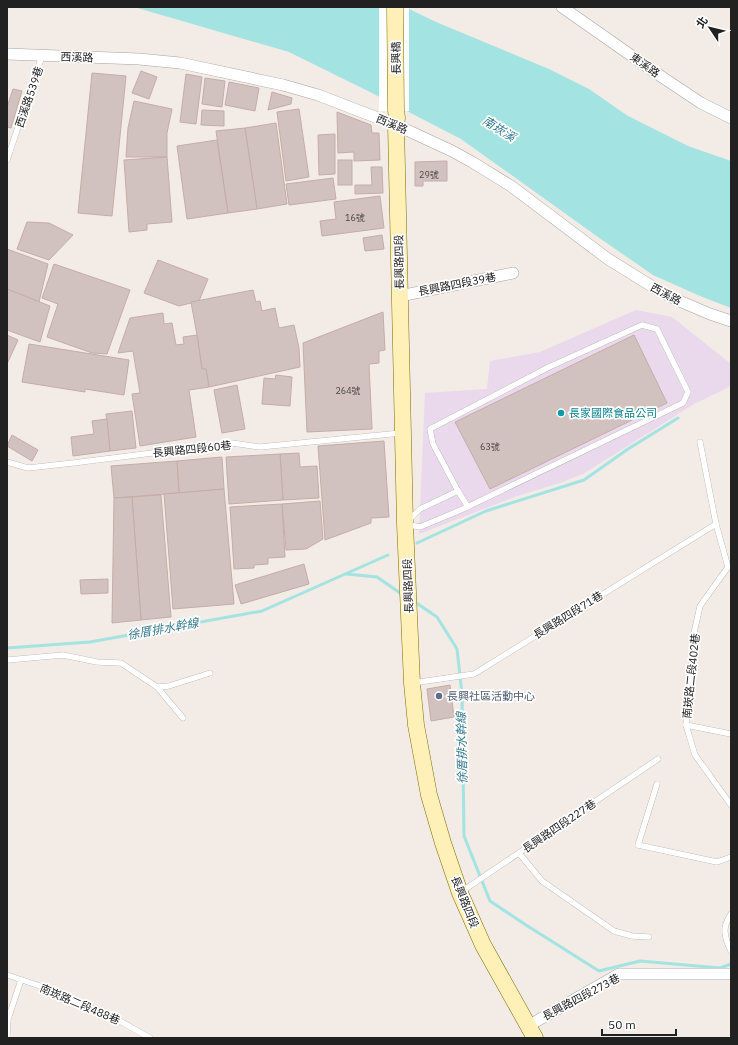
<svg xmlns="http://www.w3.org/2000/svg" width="738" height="1045" font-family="'IBM Plex Sans','Noto Sans TC',sans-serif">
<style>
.industrial{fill:#ead8ec}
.water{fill:#a3e3e1}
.pier{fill:#fff}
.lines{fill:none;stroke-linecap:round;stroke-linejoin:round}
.stream{stroke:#a3e3e1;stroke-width:3}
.building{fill:#d2c2bf;stroke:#c5aca7}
.lane-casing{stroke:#a5a5a5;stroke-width:6}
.street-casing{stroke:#a5a5a5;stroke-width:12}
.secondary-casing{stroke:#7f6c00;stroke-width:17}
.lane{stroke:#fff;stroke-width:5.5}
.street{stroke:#fff;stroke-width:11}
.secondary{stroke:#fff0b7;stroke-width:16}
.culture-dot{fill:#0f9aa8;stroke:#fff;stroke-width:1.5}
.service-dot{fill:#5c6f8a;stroke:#fff;stroke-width:1.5}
.labels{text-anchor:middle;stroke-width:3.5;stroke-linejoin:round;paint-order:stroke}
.number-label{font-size:9px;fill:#4d4948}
.street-label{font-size:11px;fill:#212121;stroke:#fff}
.culture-label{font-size:11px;fill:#0d838f;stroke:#fff;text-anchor:start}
.service-label{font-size:11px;fill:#4e5e75;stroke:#fff;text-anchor:start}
.water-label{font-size:12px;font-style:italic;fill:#367b90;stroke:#fff}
</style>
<rect width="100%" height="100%" fill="#f2ebe6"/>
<!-- industrial -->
<path class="industrial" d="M636 310 672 317 731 364V386L694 404 583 474 560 483 517 496 419 534 425 393 487 389 490 361 540 352Z"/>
<!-- water -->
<path class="water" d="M134 7H405L436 22 549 69 589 89 628 116 688 146 731 161V308L700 296 653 275 598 237 461 139 368 91 289 52Z"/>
<!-- pier -->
<rect class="pier" x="379" y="7" width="30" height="104"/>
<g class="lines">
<!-- stream -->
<g class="stream">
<path d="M417 543 486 511 584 480 628 449 678 418"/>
<path d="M347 574 377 577 403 595"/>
<path d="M415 602 437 617 457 649 462 694 464 836 490 901 526 925 599 971 640 961 720 968 731 964"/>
<path d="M7 648 90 642 262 611 388 555"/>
</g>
</g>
<!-- building -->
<g class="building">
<path d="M141 71 157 77 149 99 132 93Z"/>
<path d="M92 73 126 76 112 216 78 213Z"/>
<path d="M186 74 202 77 196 124 180 122Z"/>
<path d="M205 78 225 81 222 107 202 104Z"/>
<path d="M229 82 259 88 255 111 225 105Z"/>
<path d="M13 89 22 91 11 128 7 127V107Z"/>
<path d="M272 92 292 98 291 104 268 110Z"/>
<path d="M134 101 172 109 167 133V157H126L128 128Z"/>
<path d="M299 109 309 177 286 181 277 112Z"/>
<path d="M202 110 224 111V126L201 125Z"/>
<path d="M337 112 371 125 372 133H379L380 160 354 161V152L338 153Z"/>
<path d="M276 123 287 204 257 209 245 128Z"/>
<path d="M245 128 257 209 228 213 216 131Z"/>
<path d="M335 134V174L319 175 318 135Z"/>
<path d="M217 140 228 213 187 219 177 146Z"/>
<path d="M167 157 172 222 147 224V230L129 232 124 160Z"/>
<rect x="338" y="160" width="14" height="25"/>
<path d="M447 161V181H423V186H415V162Z"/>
<path d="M371 167H382L383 193 355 194V185H372Z"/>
<path d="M333 178 336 199 289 205 286 184Z"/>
<path d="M380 196 384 228 322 236 320 221 336 219 334 202Z"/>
<path d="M27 222 49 223 73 235 49 260 17 249Z"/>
<path d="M382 235 384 249 365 251 363 238Z"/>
<path d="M7 249 48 264 39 302 7 289Z"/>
<path d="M158 260 208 279 199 301 179 306 144 293Z"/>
<path d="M54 264 130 290 107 354 92 353 47 337 58 304 42 298Z"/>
<path d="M7 289 50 306 40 342 7 330Z"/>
<path d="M253 290 256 302 260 301 262 311 275 308 279 328 294 325 299 348 300 367 209 387 206 369H202L197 335 191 302Z"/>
<path d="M383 312 385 350 379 351V363L369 364 372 429 307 432 303 343Z"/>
<path d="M163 313 164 324 172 323 176 345 184 344 183 337 197 335 202 369H206L209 387 189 390 196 437 140 446 132 394 140 393 133 351 118 353 130 318Z"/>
<path d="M7 335 18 340 7 364Z"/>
<path d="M634 335 667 403 490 489 455 422Z"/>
<path d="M29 344 129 360 124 395 85 389V392L22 382Z"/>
<path d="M276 375 292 377 290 406 262 404 264 378 275 379Z"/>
<path d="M237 385 245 429 222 433 214 390Z"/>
<path d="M132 411 136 448 110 451 106 414Z"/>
<path d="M107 419 110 451 73 456 71 437 94 434 92 421Z"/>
<path d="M12 435 38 450 32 461 7 446Z"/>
<path d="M384 441 389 517 371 518V523L325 540 318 446Z"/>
<path d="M299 453 300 467 317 466 319 498 283 500 280 454Z"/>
<path d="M280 454 283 500 229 504 226 457Z"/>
<path d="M222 457 224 489 179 493 177 461Z"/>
<path d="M177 461 179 493 114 498 111 466Z"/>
<path d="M224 489 234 604 173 609 164 494Z"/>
<path d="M161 495 171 617 141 620 132 497Z"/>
<path d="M132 497 141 620 112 623 114 498Z"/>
<path d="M320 501 323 539 306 549 286 550 282 504Z"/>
<path d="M282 504 285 557 268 558V564L254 565V568L234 569 230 507Z"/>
<path d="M304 564 309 584 241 604 235 585Z"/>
<path d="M108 579V593L81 594 80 580Z"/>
<path d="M450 685 454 717 431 721 427 689Z"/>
</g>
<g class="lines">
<defs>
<g id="lane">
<path d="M7 160 42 56"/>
<path d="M642 325 657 329 688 392 683 403 463 509 420 527 405 524 420 509 458 491 433 444 430 429 549 367Z"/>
<path d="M700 442 716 524 728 567"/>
<path d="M7 462 28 468 73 463 232 443 260 447 401 433"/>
<path d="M458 491 468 507"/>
<path d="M728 567 700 606 694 633 686 725 695 755 731 805"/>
<path d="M7 660 63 655 97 662 121 663 157 687"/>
<path d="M413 683 474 674 716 524"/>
<path d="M183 718 157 687 169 686 210 673"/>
<path d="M686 725 731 734"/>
<path d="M657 784 638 845 717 862 731 857"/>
<path d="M519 853 542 881 614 931 632 936 649 937"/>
<path d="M461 892 658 759"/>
<path d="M731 914C729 917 727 921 726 924 723 932 727 943 731 951"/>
<path d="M7 975 40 986 113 1017 150 1038"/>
<path d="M7 1037 8 1019 21 980"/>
</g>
<g id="street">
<path d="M562 7 659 75 701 103 731 118"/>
<path d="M7 54 139 59 180 63 283 85 318 95 396 125 452 151 472 162 511 186 608 259 653 287 677 300 710 314 731 321"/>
<path d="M400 296 513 273"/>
<path d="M528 1026 619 974H731"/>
</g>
<path id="secondary" d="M395 7 396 110 397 118 396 125 405 524 412 683 416 725 429 795 443 843 460 893 483 945 535 1038"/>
</defs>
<!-- lane casing -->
<use href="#lane" class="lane-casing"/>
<!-- street casing -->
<use href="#street" class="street-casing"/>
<!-- secondary casing -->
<use href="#secondary" class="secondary-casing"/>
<!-- lane -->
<use href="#lane" class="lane"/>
<!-- street -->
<use href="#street" class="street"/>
<!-- secondary -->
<use href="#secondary" class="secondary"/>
</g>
<!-- markers -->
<circle class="culture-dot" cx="561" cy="413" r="4"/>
<circle class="service-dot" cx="439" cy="696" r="4"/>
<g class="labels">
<!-- number labels -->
<g class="number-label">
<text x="429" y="178">29號</text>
<text x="355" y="221">16號</text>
<text x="348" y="394">264號</text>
<text x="490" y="450">63號</text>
</g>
<!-- street labels -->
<g class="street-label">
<text transform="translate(77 57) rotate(2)" y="4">西溪路</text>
<text transform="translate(396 58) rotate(-91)" y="4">長興橋</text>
<text transform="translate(645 65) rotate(35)" y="4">東溪路</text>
<text transform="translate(29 97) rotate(-71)" y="4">西溪路539巷</text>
<text transform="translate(392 124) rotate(23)" y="4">西溪路</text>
<text transform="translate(399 262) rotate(-91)" y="4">長興路四段</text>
<text transform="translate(457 284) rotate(-11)" y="4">長興路四段39巷</text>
<text transform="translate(666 294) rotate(28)" y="4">西溪路</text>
<text transform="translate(192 449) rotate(-6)" y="4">長興路四段60巷</text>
<text transform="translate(408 586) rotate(-92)" y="4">長興路四段</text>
<text transform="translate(568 615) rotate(-32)" y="4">長興路四段71巷</text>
<text transform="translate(691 676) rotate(-84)" y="4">南崁路二段402巷</text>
<text transform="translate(559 826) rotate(-34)" y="4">長興路四段227巷</text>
<text transform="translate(465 902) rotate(68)" y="4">長興路四段</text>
<text transform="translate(581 997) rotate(-28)" y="4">長興路四段273巷</text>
<text transform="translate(80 1004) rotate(23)" y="4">南崁路二段488巷</text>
</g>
<!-- culture labels -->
<g class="culture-label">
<text x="569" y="417">長家國際食品公司</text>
</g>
<!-- service labels -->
<g class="service-label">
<text x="447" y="700">長興社區活動中心</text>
</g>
<!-- water labels -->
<g class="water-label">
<text transform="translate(499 129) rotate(32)" y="4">南崁溪</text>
<text transform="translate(163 629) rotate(-10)" y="4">徐厝排水幹線</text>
<text transform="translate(462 748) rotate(-91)" y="4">徐厝排水幹線</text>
</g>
</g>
<!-- border -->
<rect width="738" height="1045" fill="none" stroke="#212121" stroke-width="16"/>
<!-- north arrow -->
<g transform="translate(710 28) rotate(305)" stroke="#ffffff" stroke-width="3" paint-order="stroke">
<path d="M0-3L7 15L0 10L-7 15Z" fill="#212121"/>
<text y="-6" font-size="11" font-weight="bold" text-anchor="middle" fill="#212121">北</text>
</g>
<!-- scale -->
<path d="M602 1029v6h74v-6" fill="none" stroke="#212121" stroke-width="2"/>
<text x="608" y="1029" font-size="12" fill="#212121" stroke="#ffffff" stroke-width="3" paint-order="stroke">50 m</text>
</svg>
